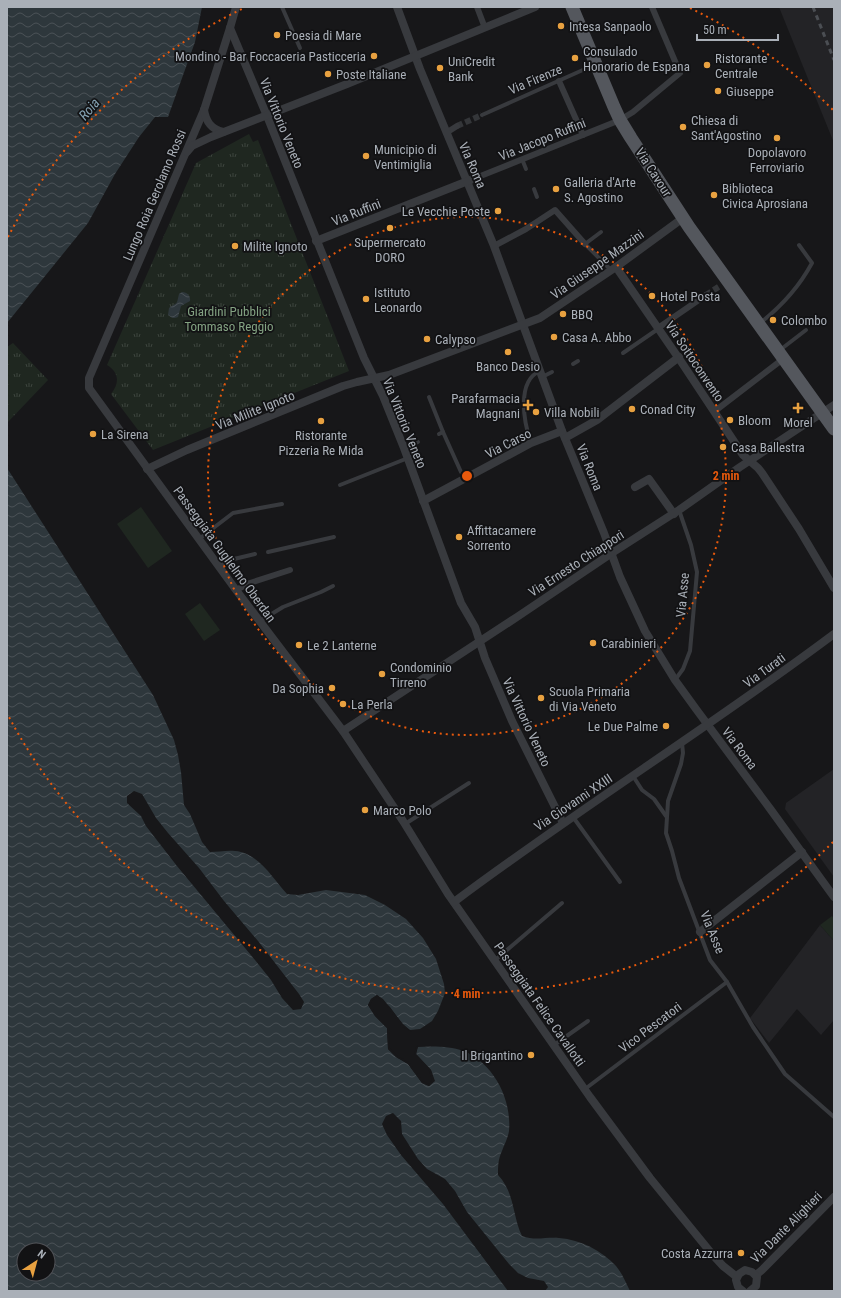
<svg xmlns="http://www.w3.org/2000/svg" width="841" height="1298" font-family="'Roboto Condensed',sans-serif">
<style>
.built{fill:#232326}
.grass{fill:#1f2720}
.park{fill:url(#park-tufts)}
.water{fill:url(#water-waves);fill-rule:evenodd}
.pier{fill:#171719}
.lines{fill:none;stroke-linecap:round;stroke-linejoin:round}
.pedestrian-tunnel{stroke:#343639;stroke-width:6;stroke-dasharray:6 3;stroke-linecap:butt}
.service{stroke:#383a3e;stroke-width:4}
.pedestrian{stroke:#383a3e;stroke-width:6}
.minor{stroke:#383a3e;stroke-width:8}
.primary{stroke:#54575d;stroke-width:13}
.rail{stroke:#4b4e53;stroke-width:3;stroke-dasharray:5 4;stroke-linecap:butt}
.ring{fill:none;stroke:#e8590c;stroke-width:2;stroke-dasharray:2 4}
.poi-dot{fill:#e8a140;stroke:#121214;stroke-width:1.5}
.labels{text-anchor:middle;stroke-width:3.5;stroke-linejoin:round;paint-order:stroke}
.poi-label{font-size:13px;fill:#aab0b8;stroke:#121214;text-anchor:start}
.street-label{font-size:13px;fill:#aab0b8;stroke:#121214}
.park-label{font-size:13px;fill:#83a282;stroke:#121214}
.water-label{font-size:14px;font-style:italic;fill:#83a0b1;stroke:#121214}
.centre{fill:#e8590c;stroke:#121214;stroke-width:2}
.ring-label{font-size:12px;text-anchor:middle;font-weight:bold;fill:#e8590c;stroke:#121214;stroke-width:3.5;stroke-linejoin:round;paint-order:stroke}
</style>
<defs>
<pattern id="park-tufts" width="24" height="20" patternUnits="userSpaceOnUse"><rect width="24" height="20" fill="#1f2720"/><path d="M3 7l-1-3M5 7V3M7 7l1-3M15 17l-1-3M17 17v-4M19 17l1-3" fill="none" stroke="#3d443e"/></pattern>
<pattern id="water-waves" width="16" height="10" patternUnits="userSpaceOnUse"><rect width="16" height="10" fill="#2e373c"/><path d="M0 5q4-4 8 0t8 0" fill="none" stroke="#4a5156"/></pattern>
</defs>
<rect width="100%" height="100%" fill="#171719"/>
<!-- built -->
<g class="built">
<path d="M779 7H834V143Z"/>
<path d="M834 769V877L785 809 786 803Z"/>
<path d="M820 925 834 941V1020L821 1035 797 1009 769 1043 750 1018Z"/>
</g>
<!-- grass -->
<g class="grass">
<path d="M141 507 172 551 148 568 117 524Z"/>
<path d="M200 603 220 630 204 641 185 614Z"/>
<path d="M832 916 834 919V941L820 925Z"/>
</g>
<!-- park -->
<g class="park">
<path d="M249 134 253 142 258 140 349 371 153 450 111 394C120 383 119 372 107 365L196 163Z"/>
<path d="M13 343 48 380 7 423V347Z"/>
</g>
<!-- water -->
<g class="water">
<path d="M7 7H202L195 42 168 117H155L139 137 115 174 88 223 7 323Z"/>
<path d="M182 292C187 292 191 296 190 301L181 306 178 317C173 319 172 318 168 315L169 308C178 301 176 307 179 294Z"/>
<path d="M7 468 153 695 174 740 178 755 181 772 184 805 190 814 202 842 210 852C218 852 227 850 235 851 259 853 273 879 287 894L298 895 326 890 365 895 385 905 406 919 423 938 436 959 444 984 445 993 438 1011 432 1021 420 1029 410 1030 403 1025 390 1007 377 995 371 999 368 1005 375 1016 387 1028 388 1049 396 1057 408 1064 422 1083 429 1086 434 1081 431 1070 416 1054 418 1047C432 1046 450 1046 463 1051 494 1063 512 1100 509 1131 508 1138 504 1145 502 1151 498 1159 498 1167 498 1175 515 1193 512 1215 522 1236 535 1241 545 1237 559 1238 581 1240 601 1250 616 1266 622 1273 626 1283 630 1291H7ZM24 1250H48V1274H24Z"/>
</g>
<!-- pier -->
<g class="pier">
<path d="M134 791 142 794 156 818 168 833 199 868 224 901 258 941 299 994 304 1002 301 1009 293 1010 282 998 271 980 255 960 177 866 146 826 141 816 127 803V796Z"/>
<path d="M377 995 383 999 403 1024 412 1032 410 1031 401 1026 382 1000 377 997 373 1000 370 1005 377 1014 389 1028 390 1048 398 1056 410 1063 423 1081 429 1084 432 1080 429 1071 414 1054 416 1047 418 1045 416 1054 431 1070 435 1081 429 1086 422 1083 408 1064 396 1057 388 1049 387 1028 375 1016 368 1005 371 999Z"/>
<path d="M393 1113 401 1121 402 1134 418 1159 427 1169 445 1179 455 1191 467 1212 509 1264 518 1273 528 1278 544 1281 548 1287 545 1291H508L443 1204 401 1155 387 1135 382 1124 386 1116Z"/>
</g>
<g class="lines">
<!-- pedestrian-tunnel -->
<g class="pedestrian-tunnel">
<path d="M457 126 482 115"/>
<path d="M706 295 720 286"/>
</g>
<!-- service -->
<g class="service">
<path d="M282 7 300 48"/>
<path d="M482 115 594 65"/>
<path d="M522 159 526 169"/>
<path d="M534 189 537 197"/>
<path d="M601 232 585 244 611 270"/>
<path d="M760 323C782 306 799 287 812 263L799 245"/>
<path d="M780 350 806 330"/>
<path d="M623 353 658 329"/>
<path d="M573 364 578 361"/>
<path d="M542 377 552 372"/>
<path d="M429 397 443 432"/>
<path d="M439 434 443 432 461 472"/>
<path d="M531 443C524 423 516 381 540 371"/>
<path d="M404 448 418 442"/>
<path d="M340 485 408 458"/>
<path d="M199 539 233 513 282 504"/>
<path d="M268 552 334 537"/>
<path d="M219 566 234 559 255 554"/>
<path d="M260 621 283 607 321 592 333 586"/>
<path d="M675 680 683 669 690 651 697 572 691 545 679 510"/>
<path d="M682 743 683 753 681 764 668 801 666 833 672 851 679 878 710 960 727 982 753 1027 785 1074 834 1117"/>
<path d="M633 776 642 790 654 799 666 816"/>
<path d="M573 817 620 882"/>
<path d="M405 824 469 783"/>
<path d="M494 961 562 903"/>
<path d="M554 1045 588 1021"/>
<path d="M585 1089 727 982"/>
</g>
<!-- pedestrian -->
<g class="pedestrian">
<path d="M477 7 485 28"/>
<path d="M559 81 583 135"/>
<path d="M446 133 457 126"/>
<path d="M473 179 620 120 633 112 680 73 652 7"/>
<path d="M494 246 526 229 555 210 585 244"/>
<path d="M658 328 706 295"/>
<path d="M715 411 783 359"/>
<path d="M236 590 250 583 290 570"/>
</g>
<!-- minor -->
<g class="minor">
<path d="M236 7 230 28 204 110 89 378V388L236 590 343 731 403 821 448 894 590 1097 650 1178 712 1254 723 1266 737 1277"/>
<path d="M397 7 420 69 494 246 562 431 604 533 620 577 645 631 675 680 696 709 771 810 834 897"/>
<path d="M230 28 267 116 364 358 383 396 404 448 461 603 475 627 485 658 512 721 563 823"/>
<path d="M204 110C206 122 211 129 223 132"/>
<path d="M187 152 192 146 211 137 347 84 535 7"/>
<path d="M316 241 473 179"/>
<path d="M616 267 682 363 743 455 758 468 762 473 799 529 834 588"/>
<path d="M565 438 597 420 679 357"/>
<path d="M147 469 187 450 343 386 357 382 389 375 540 318 616 267 683 218"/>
<path d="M635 487 649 479 674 514"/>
<path d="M423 501 531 443 562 431"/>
<path d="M343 731 517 617 612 553 679 510 740 467 834 405"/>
<path d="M454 902C578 809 710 727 834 634"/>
<path d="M700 932 802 852"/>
<path d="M756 1275 762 1270 834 1197"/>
<path d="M743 1291 738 1287 736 1280 739 1274 745 1270 752 1272 757 1277 756 1286 750 1291"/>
</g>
<!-- primary -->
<path class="primary" d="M572 7 614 107 620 120 631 138 689 227 834 429"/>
<!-- rail -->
<path class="rail" d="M813 7 834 60"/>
</g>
<!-- distance rings -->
<g class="ring">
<circle cx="467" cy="476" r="259"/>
<path d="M833 842A518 518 0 0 1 8 715M8 237A518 518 0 0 1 244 8M690 8A518 518 0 0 1 833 110"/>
</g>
<!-- markers -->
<g class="poi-dot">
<circle cx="561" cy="26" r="4"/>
<circle cx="277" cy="35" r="4"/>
<circle cx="374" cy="56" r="4"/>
<circle cx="575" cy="58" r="4"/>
<circle cx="707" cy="65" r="4"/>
<circle cx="440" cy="68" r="4"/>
<circle cx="328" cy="74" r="4"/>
<circle cx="718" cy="91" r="4"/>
<circle cx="683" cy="127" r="4"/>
<circle cx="777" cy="138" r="4"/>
<circle cx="366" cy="156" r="4"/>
<circle cx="556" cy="189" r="4"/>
<circle cx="714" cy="195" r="4"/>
<circle cx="498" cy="211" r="4"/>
<circle cx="390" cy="228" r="4"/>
<circle cx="235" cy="246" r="4"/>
<circle cx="652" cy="296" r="4"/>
<circle cx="366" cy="299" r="4"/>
<circle cx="563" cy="314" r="4"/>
<circle cx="773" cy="320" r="4"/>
<circle cx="554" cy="337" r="4"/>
<circle cx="427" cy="339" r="4"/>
<circle cx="508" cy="352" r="4"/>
<path d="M526 399h4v4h4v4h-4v4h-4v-4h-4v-4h4z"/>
<path d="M796 402h4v4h4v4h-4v4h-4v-4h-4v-4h4z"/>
<circle cx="632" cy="409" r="4"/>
<circle cx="536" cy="412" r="4"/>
<circle cx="730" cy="420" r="4"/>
<circle cx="321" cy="421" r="4"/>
<circle cx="93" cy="434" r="4"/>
<circle cx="723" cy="447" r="4"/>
<circle cx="459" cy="537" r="4"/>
<circle cx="593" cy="643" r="4"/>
<circle cx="299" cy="645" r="4"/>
<circle cx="382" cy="674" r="4"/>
<circle cx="332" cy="688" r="4"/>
<circle cx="541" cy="698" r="4"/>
<circle cx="343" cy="704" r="4"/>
<circle cx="666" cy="726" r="4"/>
<circle cx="365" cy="810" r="4"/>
<circle cx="531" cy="1055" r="4"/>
<circle cx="741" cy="1253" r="4"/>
</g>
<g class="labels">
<!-- poi labels -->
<g class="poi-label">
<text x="569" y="31">Intesa Sanpaolo</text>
<text x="285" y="40">Poesia di Mare</text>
<text x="583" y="56">Consulado<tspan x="583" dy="15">Honorario de Espana</tspan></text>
<text x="366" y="61" text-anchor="end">Mondino - Bar Foccaceria Pasticceria</text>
<text x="715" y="63">Ristorante<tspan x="715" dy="15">Centrale</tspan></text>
<text x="448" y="66">UniCredit<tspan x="448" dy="15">Bank</tspan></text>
<text x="336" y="79">Poste Italiane</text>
<text x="726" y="96">Giuseppe</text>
<text x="691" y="125">Chiesa di<tspan x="691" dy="15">Sant'Agostino</tspan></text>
<text x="374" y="154">Municipio di<tspan x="374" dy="15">Ventimiglia</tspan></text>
<text x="777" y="157" text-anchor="middle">Dopolavoro<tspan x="777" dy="15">Ferroviario</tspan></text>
<text x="564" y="187">Galleria d'Arte<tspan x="564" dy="15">S. Agostino</tspan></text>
<text x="722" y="193">Biblioteca<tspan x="722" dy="15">Civica Aprosiana</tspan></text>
<text x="490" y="216" text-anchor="end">Le Vecchie Poste</text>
<text x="390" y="247" text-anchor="middle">Supermercato<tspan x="390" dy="15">DORO</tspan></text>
<text x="243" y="251">Milite Ignoto</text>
<text x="374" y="297">Istituto<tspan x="374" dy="15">Leonardo</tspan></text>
<text x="660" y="301">Hotel Posta</text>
<text x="571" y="319">BBQ</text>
<text x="781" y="325">Colombo</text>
<text x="562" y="342">Casa A. Abbo</text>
<text x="435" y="344">Calypso</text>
<text x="508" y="371" text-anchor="middle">Banco Desio</text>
<text x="520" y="403" text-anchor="end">Parafarmacia<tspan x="520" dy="15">Magnani</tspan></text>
<text x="640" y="414">Conad City</text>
<text x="544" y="417">Villa Nobili</text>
<text x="738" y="425">Bloom</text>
<text x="798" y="427" text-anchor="middle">Morel</text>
<text x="101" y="439">La Sirena</text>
<text x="321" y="440" text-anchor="middle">Ristorante<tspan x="321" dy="15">Pizzeria Re Mida</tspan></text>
<text x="731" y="452">Casa Ballestra</text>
<text x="467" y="535">Affittacamere<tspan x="467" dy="15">Sorrento</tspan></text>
<text x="601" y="648">Carabinieri</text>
<text x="307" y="650">Le 2 Lanterne</text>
<text x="390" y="672">Condominio<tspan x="390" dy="15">Tirreno</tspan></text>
<text x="324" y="693" text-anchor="end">Da Sophia</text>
<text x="549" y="696">Scuola Primaria<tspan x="549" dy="15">di Via Veneto</tspan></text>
<text x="351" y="709">La Perla</text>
<text x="658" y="731" text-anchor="end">Le Due Palme</text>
<text x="373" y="815">Marco Polo</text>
<text x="523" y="1060" text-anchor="end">Il Brigantino</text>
<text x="733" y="1258" text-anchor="end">Costa Azzurra</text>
</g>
<!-- street labels -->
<g class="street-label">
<text transform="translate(535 79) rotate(-23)" y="5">Via Firenze</text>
<text transform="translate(282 123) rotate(68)" y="5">Via Vittorio Veneto</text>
<text transform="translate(542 139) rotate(-22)" y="5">Via Jacopo Ruffini</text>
<text transform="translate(473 165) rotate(66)" y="5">Via Roma</text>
<text transform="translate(654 172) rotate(57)" y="5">Via Cavour</text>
<text transform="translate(154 195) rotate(-67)" y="5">Lungo Roia Gerolamo Rossi</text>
<text transform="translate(356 212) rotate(-22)" y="5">Via Ruffini</text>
<text transform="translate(597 264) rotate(-35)" y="5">Via Giuseppe Mazzini</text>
<text transform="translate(695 361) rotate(56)" y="5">Via Sottoconvento</text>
<text transform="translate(255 410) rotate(-22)" y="5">Via Milite Ignoto</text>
<text transform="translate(405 423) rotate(68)" y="5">Via Vittorio Veneto</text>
<text transform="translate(508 443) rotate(-27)" y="5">Via Carso</text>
<text transform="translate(590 467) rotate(68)" y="5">Via Roma</text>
<text transform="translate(225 554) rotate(54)" y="5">Passeggiata Guglielmo Oberdan</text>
<text transform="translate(576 563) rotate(-33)" y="5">Via Ernesto Chiappori</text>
<text transform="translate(682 595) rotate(-85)" y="5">Via Asse</text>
<text transform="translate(764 670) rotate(-36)" y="5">Via Turati</text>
<text transform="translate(527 722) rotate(65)" y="5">Via Vittorio Veneto</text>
<text transform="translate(740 748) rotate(53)" y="5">Via Roma</text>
<text transform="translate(573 802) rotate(-34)" y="5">Via Giovanni XXIII</text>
<text transform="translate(713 932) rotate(68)" y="5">Via Asse</text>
<text transform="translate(540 1004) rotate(55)" y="5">Passeggiata Felice Cavallotti</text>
<text transform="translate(650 1027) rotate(-37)" y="5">Vico Pescatori</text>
<text transform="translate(786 1227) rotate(-45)" y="5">Via Dante Alighieri</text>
</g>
<!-- park labels -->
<g class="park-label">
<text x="229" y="316">Giardini Pubblici<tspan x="229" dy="15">Tommaso Reggio</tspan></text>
</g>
<!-- water labels -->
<g class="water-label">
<text transform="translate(89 109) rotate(-50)" y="5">Roia</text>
</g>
</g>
<circle cx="467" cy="476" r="6" class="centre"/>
<g class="ring-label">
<text x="726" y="480">2 min</text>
<text x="467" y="998">4 min</text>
</g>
<!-- border -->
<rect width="841" height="1298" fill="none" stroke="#aab0b8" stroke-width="16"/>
<!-- north arrow -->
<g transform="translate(36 1262) rotate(36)"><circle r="19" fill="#121214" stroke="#4f5156"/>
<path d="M0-3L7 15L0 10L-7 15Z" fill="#e8a140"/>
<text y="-6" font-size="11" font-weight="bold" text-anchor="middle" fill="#aab0b8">N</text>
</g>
<!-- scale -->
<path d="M697 34v6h81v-6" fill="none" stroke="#aab0b8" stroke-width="2"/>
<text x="703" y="34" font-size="12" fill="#aab0b8" stroke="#121214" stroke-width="3" paint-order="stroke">50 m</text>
</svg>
